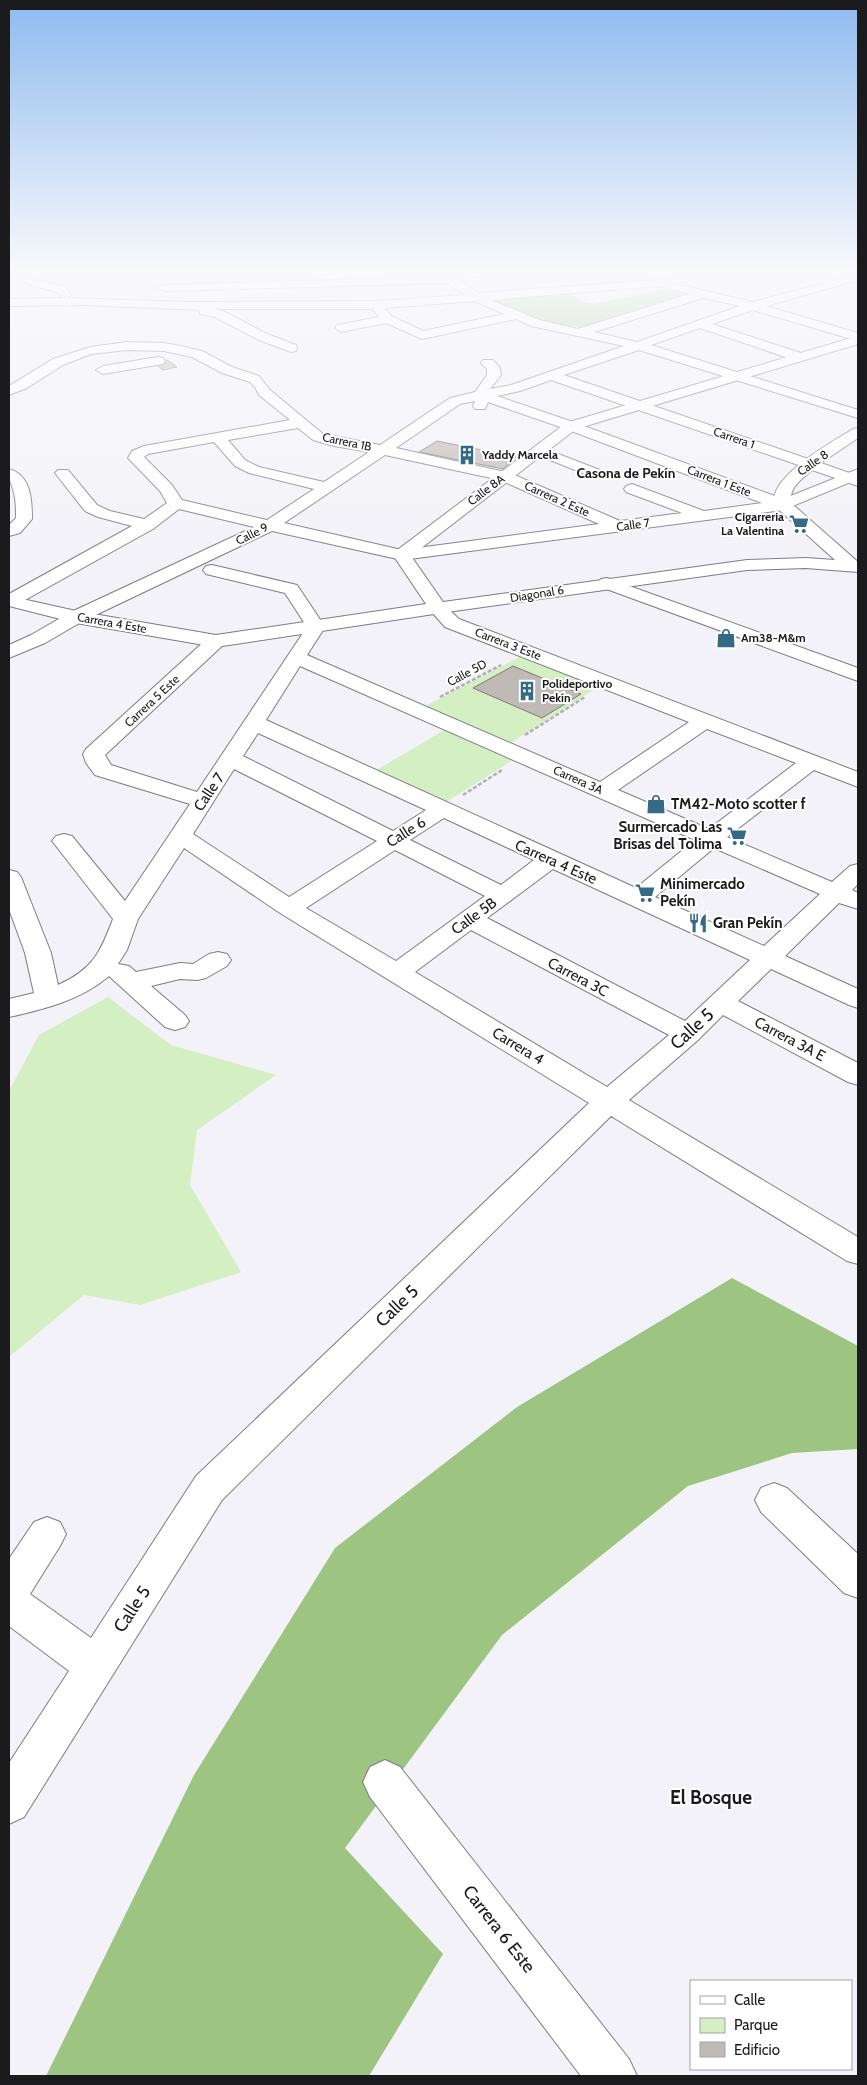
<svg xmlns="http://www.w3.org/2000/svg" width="867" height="2085" font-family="Cabin,sans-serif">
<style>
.green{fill:#d4efc1}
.forest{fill:#9dc480}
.building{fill:#c0bab6;stroke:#7f7975}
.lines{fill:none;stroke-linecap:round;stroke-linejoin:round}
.minor-casing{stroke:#7c7c82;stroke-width:2}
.major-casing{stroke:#7c7c82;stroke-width:2}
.path{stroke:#b0b0b5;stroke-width:2.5;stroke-dasharray:4 2;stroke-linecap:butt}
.minor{fill:#fff;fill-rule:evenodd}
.major{fill:#fff;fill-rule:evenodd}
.labels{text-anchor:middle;stroke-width:4;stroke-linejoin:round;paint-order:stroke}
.far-street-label{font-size:12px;fill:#1b1b1e;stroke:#fff}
.far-poi-label{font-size:12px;font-weight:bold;fill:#1b1b1e;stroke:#fff;text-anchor:start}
.far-neighbourhood-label{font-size:14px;font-weight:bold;fill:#1b1b1e;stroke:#fff}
.street-label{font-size:15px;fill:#1b1b1e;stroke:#fff}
.poi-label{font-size:15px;font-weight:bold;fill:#1b1b1e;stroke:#fff;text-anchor:start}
.near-street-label{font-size:18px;fill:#1b1b1e;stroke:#fff}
.near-neighbourhood-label{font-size:19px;font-weight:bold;fill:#1b1b1e;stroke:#fff}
</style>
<rect width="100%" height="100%" fill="#f2f2f8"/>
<!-- green -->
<g class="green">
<path d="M523 655 601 685 509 744 424 707Z"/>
<path d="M448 728 516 758 443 804 373 772Z"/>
<path d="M108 997 171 1045 276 1075 197 1130 190 1185 241 1272 140 1305 84 1295 9 1357V1091L39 1035Z"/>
</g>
<!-- forest -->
<g class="forest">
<path d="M666 289 687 295 581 328 544 322 489 300 568 293 583 302 594 304Z"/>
<path d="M732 1278 858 1346V1449L792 1453 688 1486 502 1635 345 1848 443 1954 369 2076H46L194 1775 335 1548 517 1407Z"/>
</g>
<!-- building -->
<g class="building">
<path d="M167 360 177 367 163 370 153 362Z"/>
<path d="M437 441 516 457 503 469 419 452Z"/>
<path d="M513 666 581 694 542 718 473 688Z"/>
</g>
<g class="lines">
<defs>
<g id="minor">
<path d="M9 273H24L38 280 65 287 71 295 67 298 188 302 376 301 465 295 447 283 164 291 158 288 164 285 437 277 433 273H447L451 276 464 273H488L486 275 459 281 479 293 670 279 688 273H706L704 275 676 284 753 302 858 274V280L766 306 858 333V341L753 310 712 324 804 354 805 357 804 360H794L700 328 651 345 858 410V418L639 350 564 375 817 462 820 465 817 468H807L551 380 520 391 497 396 576 423 783 499 858 469V479L783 510 402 560 272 531 83 621 45 643 9 658V645L31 635 69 613 254 527 179 509 153 529 16 605 9 606V594L132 526 98 517 85 511 55 473 58 470H68L97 505 110 511 144 519 167 503 160 491 128 458 132 451 144 446 290 420 259 395 255 387 250 382 222 373 192 357 164 351 127 350 91 354 63 365 27 388 9 395V386L53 359 90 347 127 342 164 343 181 346 202 351 232 367 259 376 270 390 323 434 380 445 450 398 475 392 487 375V369L481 363 483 360H493L500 368 501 375 490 389 511 385 624 346 531 326 516 319 422 339 386 323 341 332 335 328 337 325 379 317 373 309H214L223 311 267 334 296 345 297 348 296 351 291 352 259 340 215 317 200 314 199 310 84 305 9 306V299L63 298 57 292 30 285ZM659 286 689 294 578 329 539 320 491 300ZM703 298 740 306 637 342 594 332ZM475 301 504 314 423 331 391 316 385 308ZM475 401 473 406 475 409H485L488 402 566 429 762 503 704 511 632 484 626 486 624 489 626 492 682 513 620 521 510 473 396 448 460 404ZM298 428 313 440 334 446 369 452 324 482 259 467 245 460 228 440ZM214 442 235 466 249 473 314 489 267 520 182 500 172 485 144 457 148 454ZM385 455 500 480 599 524 402 550 284 523Z"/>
<path d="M70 273H87L85 275 71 276Z"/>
<path d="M158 357 163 358 165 361 163 364 103 374 96 370 103 366Z"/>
<path d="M540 447 605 472 608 475 605 478H595L535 454 533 451 535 448Z"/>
<path d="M212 565 297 585 325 627 307 655 600 782 689 722 445 627 430 610 433 606C445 603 450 611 459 619L858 772V787L814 770 727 837 832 882 850 866 858 864V884L852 890 858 893V909L839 903 785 956 858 989V1008L849 1005 771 969 738 1001 858 1063V1085L848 1082 723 1015 698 1040 629 1100 858 1237V1264L847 1261 611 1116 222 1500 24 1817 9 1824V1763L69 1671 9 1626V1559L34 1522 47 1517 60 1522 66 1534 60 1546 30 1594 91 1638 196 1476 589 1103 280 913 184 848 138 919 127 950 118 964 129 966 136 972 180 963 193 964 209 954 218 952 227 954 231 960 227 966 206 978 197 980 180 979 151 986 185 1015 189 1021 185 1027 175 1030 165 1027 109 976C81 1000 45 1009 9 1017V999L34 993 25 953 9 909V870L17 872 21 877 51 953 58 985C93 969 100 953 113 919L56 846 52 841 56 836 64 834 72 836 125 901 190 804 95 775 86 763 83 754 86 749 209 637 216 635 223 637 225 641 223 645 105 755 111 765 197 792 307 627 285 593 206 574 203 570 206 566ZM300 666 695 840 636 888 266 720ZM707 729 796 763 709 829 618 790ZM258 733 426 810 393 831 243 756ZM234 769 377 841 289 897 193 834ZM444 818 534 860 501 885 410 840ZM714 848 820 894 764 946 655 897ZM395 850 485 896 396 961 306 908ZM553 869 750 960 685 1021 487 918ZM471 930 669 1035 607 1087 415 972Z"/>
<path d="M607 578 858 668V681L601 587 598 583 601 579Z"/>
<path d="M774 1483 787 1488 858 1554V1598L844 1593 761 1512 755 1500 761 1488Z"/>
<path d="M385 1760 400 1767 629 2059 637 2076H581L370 1797 363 1782 370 1767Z"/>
</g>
<g id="major">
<path d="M858 336V344L576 429 411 556 443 602 747 560 806 558 835 560 777 508C759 482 835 440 853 429L858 428V438L821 463 858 476V486L812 470C801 480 789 487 791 503L858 562V572L806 568 747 570 447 612 439 616 434 614 216 647 76 623 9 606V596L76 611 216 635 426 604 393 555 396 551 566 423Z"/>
<path d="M9 469C31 475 32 500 32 519L20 533 9 536V525L16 518C16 510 16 501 14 493 12 484 8 479 9 469Z"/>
</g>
</defs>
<!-- minor casing -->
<use href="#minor" class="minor-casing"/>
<!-- major casing -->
<use href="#major" class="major-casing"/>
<!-- path -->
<g class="path">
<path d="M440 697 501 665"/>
<path d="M525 735 585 697"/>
<path d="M463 795 502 770"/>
</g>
<!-- minor -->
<use href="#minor" class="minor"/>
<!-- major -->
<use href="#major" class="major"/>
</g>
<!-- sky -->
<linearGradient id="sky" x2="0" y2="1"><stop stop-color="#8ebbef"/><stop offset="0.48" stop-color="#f9f9fc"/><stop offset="1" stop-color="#f9f9fc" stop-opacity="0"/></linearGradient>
<rect width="867" height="565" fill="url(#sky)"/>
<!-- icons -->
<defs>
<symbol id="building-bare" viewBox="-9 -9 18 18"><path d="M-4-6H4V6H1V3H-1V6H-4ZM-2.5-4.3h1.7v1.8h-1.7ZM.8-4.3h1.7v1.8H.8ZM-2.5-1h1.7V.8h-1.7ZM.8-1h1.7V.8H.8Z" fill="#356a86" stroke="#fff" stroke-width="2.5" paint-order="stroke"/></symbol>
<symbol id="supermarket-bare" viewBox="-9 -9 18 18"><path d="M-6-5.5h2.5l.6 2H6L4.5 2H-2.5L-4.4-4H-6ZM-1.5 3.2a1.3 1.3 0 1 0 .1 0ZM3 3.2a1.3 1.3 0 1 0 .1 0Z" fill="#356a86" stroke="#fff" stroke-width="2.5" paint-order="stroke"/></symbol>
<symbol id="shop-bare" viewBox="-9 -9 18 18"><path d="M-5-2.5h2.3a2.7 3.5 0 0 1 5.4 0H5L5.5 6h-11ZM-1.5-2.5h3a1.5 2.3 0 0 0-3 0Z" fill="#356a86" stroke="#fff" stroke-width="2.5" paint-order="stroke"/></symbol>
<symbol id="restaurant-bare" viewBox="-9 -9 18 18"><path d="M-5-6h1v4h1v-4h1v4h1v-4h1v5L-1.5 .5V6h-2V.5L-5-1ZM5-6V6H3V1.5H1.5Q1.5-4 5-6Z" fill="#356a86" stroke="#fff" stroke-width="2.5" paint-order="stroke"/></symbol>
</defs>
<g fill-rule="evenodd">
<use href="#building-bare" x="453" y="441" width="28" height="28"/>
<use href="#supermarket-bare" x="785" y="510" width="28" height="28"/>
<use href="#shop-bare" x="712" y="624" width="28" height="28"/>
<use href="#building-bare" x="513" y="677" width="28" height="28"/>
<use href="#shop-bare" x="642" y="790" width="28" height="28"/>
<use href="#supermarket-bare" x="723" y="822" width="28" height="28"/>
<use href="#supermarket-bare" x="631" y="879" width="28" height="28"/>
<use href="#restaurant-bare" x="684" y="909" width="28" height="28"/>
</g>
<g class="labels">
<!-- far-street labels -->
<g class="far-street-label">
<text transform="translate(734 438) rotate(19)" y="4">Carrera 1</text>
<text transform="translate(347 442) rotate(12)" y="4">Carrera 1B</text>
<text transform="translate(813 463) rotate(-35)" y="4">Calle 8</text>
<text transform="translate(719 481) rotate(21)" y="4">Carrera 1 Este</text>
<text transform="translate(486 490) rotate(-37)" y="4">Calle 8A</text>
<text transform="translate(557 499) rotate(24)" y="4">Carrera 2 Este</text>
<text transform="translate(633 525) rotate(-8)" y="4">Calle 7</text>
<text transform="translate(252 534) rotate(-26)" y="4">Calle 9</text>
<text transform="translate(537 594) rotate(-9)" y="4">Diagonal 6</text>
<text transform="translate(112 623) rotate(10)" y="4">Carrera 4 Este</text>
<text transform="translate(508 644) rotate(21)" y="4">Carrera 3 Este</text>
<text transform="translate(467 673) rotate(-28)" y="4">Calle 5D</text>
<text transform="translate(152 701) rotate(-43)" y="4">Carrera 5 Este</text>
<text transform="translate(578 780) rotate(24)" y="4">Carrera 3A</text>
</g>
<!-- far-poi labels -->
<g class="far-poi-label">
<text x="482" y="459">Yaddy Marcela</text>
<text x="784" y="521" text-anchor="end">Cigarreria<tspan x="784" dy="14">La Valentina</tspan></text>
<text x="741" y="642">Am38-M&amp;m</text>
<text x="542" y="688">Polideportivo<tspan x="542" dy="14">Pekín</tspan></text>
</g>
<!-- far-neighbourhood labels -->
<g class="far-neighbourhood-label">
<text x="626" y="478">Casona de Pekín</text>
</g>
<!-- street labels -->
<g class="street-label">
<text transform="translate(209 792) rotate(-56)" y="5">Calle 7</text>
<text transform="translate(406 832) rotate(-32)" y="5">Calle 6</text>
<text transform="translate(556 862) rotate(24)" y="5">Carrera 4 Este</text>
<text transform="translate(474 916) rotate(-36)" y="5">Calle 5B</text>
<text transform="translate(578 977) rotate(28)" y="5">Carrera 3C</text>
<text transform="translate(790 1039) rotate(28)" y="5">Carrera 3A E</text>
<text transform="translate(518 1046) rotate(31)" y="5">Carrera 4</text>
</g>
<!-- poi labels -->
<g class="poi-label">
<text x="671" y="809">TM42-Moto scotter f</text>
<text x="722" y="832" text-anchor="end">Surmercado Las<tspan x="722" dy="17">Brisas del Tolima</tspan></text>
<text x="660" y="889">Minimercado<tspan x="660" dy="17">Pekín</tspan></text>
<text x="713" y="928">Gran Pekín</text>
</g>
<!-- near-street labels -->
<g class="near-street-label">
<text transform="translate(692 1029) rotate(-42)" y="6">Calle 5</text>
<text transform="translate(397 1306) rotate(-44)" y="6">Calle 5</text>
<text transform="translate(132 1609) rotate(-57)" y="6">Calle 5</text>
<text transform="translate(499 1929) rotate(52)" y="6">Carrera 6 Este</text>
</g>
<!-- near-neighbourhood labels -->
<g class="near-neighbourhood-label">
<text x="711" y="1804">El Bosque</text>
</g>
</g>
<!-- border -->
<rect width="867" height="2085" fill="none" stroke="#1b1b1e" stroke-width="20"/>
<!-- legend -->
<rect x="690" y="1980" width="162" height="90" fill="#ffffff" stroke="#a4a4a5"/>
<rect x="700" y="1996" width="25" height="8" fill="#ffffff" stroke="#a4a4a5"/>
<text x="734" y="2005" font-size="15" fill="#1b1b1e">Calle</text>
<rect x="700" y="2018" width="25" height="15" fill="#d4efc1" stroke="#a4a4a5"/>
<text x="734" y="2030" font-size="15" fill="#1b1b1e">Parque</text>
<rect x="700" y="2042" width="25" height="15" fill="#c0bab6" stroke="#a4a4a5"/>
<text x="734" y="2055" font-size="15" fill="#1b1b1e">Edificio</text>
</svg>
